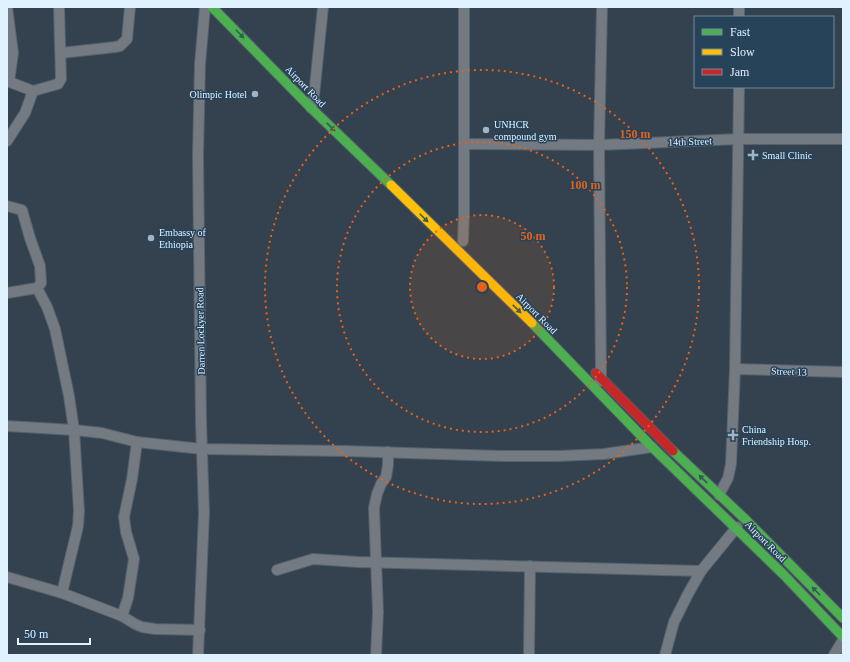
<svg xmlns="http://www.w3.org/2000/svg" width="850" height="662" font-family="Georgia,serif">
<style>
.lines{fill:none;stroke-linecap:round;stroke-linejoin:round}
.street-casing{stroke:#55616b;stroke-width:12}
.fast-casing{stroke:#55616b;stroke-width:11}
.slow-casing{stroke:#55616b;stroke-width:11}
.jam-casing{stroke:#55616b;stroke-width:11}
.street{stroke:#737a81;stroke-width:10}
.fast{stroke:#4caf50;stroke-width:9}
.slow{stroke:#ffc107;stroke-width:9}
.jam{stroke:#c62828;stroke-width:9}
.oneway{fill:#305e58}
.ring{fill:none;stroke:#e86118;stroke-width:2;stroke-dasharray:2 4}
.poi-dot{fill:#a3b4c1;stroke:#27435a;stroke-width:1.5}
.labels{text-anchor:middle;stroke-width:3;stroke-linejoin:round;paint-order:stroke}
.street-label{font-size:10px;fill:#e0f1ff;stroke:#27435a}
.poi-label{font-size:10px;fill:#e0f1ff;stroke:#27435a;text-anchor:start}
.centre{fill:#e86118;stroke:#27435a;stroke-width:2}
.ring-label{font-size:12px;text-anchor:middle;font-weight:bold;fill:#e86118;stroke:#27435a;stroke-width:3;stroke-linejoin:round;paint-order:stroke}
</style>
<rect width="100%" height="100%" fill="#33424e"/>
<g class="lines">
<defs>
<g id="street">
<path d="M7 7 13 53 9 82"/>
<path d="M739 17V7"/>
<path d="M61 53 115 47 120 46 127 39 130 7"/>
<path d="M7 81 33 91 58 84 61 79 59 7"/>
<path d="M311 108 314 96 323 7"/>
<path d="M7 141 25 113 33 91"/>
<path d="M464 144 599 145 739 139H843"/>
<path d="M7 206 22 210 30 238 40 266 41 283 37 288 7 293"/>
<path d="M463 241 464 215V7"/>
<path d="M37 288 47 307 55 329 69 396 74 430 79 511 78 526 62 593"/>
<path d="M735 369 843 372"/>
<path d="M600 381 601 378 599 145 602 7"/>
<path d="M7 426 74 430 102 433 137 442 202 449 345 451 501 456H558L604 454 652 447"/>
<path d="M719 495 728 478 731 464 735 369 739 87"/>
<path d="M277 570 313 559 358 562 701 571"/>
<path d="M7 577 62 593 122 616 135 624 142 627 155 629 200 630"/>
<path d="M122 616 128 598 134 559 126 532 124 517 132 479 137 442"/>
<path d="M198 655 204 513 201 421 198 155 200 64 205 7"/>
<path d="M376 655 378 612 374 508 377 494 381 484 386 477 388 465V452"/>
<path d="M529 655 530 566"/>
<path d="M665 655 674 622 688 594 701 571 737 527"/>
<path d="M834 655 843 640"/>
</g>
<g id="fast">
<path d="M212 7 311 108 391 185"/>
<path d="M532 323 652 447 784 575 843 637"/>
<path d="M673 451 745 519 843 618"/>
</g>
<path id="slow" d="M391 185 532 323"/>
<path id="jam" d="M596 373 673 451"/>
</defs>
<!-- street casing -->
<use href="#street" class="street-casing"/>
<!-- fast casing -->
<use href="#fast" class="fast-casing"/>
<!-- slow casing -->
<use href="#slow" class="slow-casing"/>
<!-- jam casing -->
<use href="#jam" class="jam-casing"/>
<!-- street -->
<use href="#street" class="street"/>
<!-- fast -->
<use href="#fast" class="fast"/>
<!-- slow -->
<use href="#slow" class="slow"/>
<!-- jam -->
<use href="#jam" class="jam"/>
</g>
<!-- one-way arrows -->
<defs><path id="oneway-solid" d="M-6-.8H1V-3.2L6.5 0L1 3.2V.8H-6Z"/></defs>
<g class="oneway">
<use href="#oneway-solid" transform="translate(240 34) rotate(46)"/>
<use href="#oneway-solid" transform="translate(331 127) rotate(44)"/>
<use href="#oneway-solid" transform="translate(424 218) rotate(45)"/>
<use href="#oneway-solid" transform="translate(517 309) rotate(44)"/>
<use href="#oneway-solid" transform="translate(703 479) rotate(-136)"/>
<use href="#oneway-solid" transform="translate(816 591) rotate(-135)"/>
</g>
<!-- distance rings -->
<circle cx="482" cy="287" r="72" fill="#e86118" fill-opacity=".12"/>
<g class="ring">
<circle cx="482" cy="287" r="72"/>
<circle cx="482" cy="287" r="145"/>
<circle cx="482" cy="287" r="217"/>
</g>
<!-- markers -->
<g class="poi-dot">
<circle cx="255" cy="94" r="4"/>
<circle cx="486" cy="130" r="4"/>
<path d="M751 149h4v4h4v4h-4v4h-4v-4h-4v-4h4z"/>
<circle cx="151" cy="238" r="4"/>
<path d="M731 429h4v4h4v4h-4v4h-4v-4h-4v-4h4z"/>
</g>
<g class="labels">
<!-- street labels -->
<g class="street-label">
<text transform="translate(306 86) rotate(46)" y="4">Airport Road</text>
<text transform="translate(690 141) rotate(-2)" y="4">14th Street</text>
<text transform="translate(537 313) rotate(45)" y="4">Airport Road</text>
<text transform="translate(200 331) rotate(-91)" y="4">Darren Lockyer Road</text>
<text transform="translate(789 371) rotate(2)" y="4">Street 13</text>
<text transform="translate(766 541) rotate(45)" y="4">Airport Road</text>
</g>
<!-- poi labels -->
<g class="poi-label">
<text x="247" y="98" text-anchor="end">Olimpic Hotel</text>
<text x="494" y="128">UNHCR<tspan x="494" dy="12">compound gym</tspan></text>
<text x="762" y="159">Small Clinic</text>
<text x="159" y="236">Embassy of<tspan x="159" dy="12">Ethiopia</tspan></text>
<text x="742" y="433">China<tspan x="742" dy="12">Friendship Hosp.</tspan></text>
</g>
</g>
<circle cx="482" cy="287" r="6" class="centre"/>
<g class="ring-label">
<text x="635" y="138">150 m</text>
<text x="585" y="189">100 m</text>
<text x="533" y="240">50 m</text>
</g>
<!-- border -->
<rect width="850" height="662" fill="none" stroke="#e0f1ff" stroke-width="16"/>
<!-- legend -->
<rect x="694" y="16" width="140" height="72" fill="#27435a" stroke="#71899c"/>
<rect x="702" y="29" width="20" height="6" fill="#4caf50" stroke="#71899c"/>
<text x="730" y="36" font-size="12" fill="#e0f1ff">Fast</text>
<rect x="702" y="49" width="20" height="6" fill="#ffc107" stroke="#71899c"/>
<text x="730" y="56" font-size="12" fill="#e0f1ff">Slow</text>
<rect x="702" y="69" width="20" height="6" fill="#c62828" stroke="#71899c"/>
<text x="730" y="76" font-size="12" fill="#e0f1ff">Jam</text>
<!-- scale -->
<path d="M18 638v6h72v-6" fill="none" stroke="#e0f1ff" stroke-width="2"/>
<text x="24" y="638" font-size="12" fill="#e0f1ff" stroke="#27435a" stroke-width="3" paint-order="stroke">50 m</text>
</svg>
